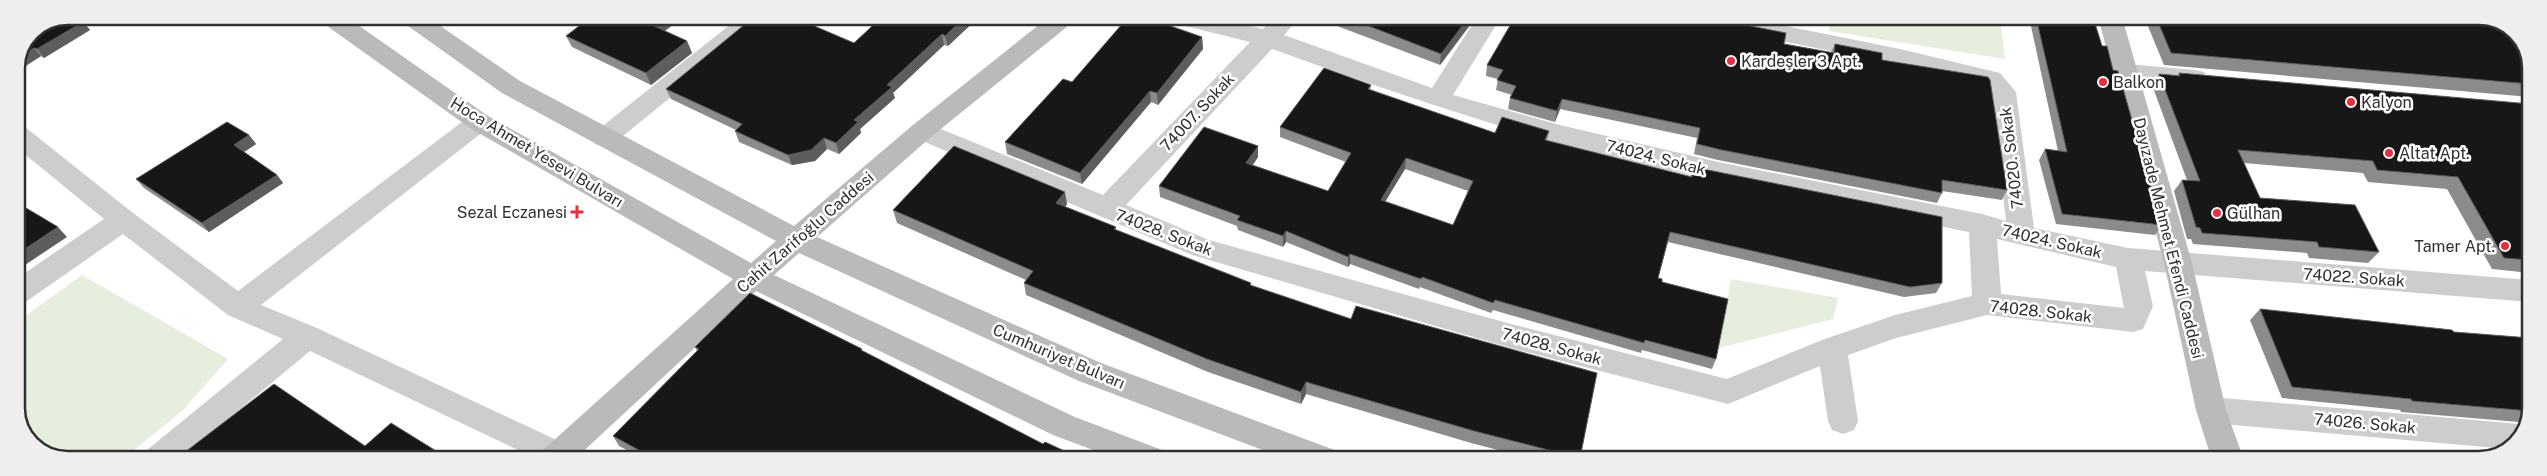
<svg xmlns="http://www.w3.org/2000/svg" width="2547" height="476" font-family="'Public Sans',sans-serif">
<style>
.green{fill:#e6eede}
.lines{fill:none;stroke-linecap:round;stroke-linejoin:round}
.street{fill:#cdcdcd;fill-rule:evenodd}
.secondary{fill:#bababa;fill-rule:evenodd}
.wall{fill:#8b8b8b;fill-rule:evenodd}
.shaded-wall{fill:#5d5d5d}
.building{fill:#171717;stroke:#5d5d5d;fill-rule:evenodd}
.poi-dot{fill:#ed2d39;stroke:#fff;stroke-width:2}
.labels{text-anchor:middle;stroke-width:5;stroke-linejoin:round;paint-order:stroke}
.poi-label{font-size:16px;fill:#303030;stroke:#fff;text-anchor:start}
.street-label{font-size:16px;fill:#303030;stroke:#fff}
.rim{fill:none;stroke:#303030;stroke-width:2.5}
</style>
<rect width="100%" height="100%" fill="#fff"/>
<!-- green -->
<g class="green">
<path d="M1829 17H2000L2005 59 1829 31Z"/>
<path d="M82 275 228 359 182 411 123 459H61L31 445 17 415V322Z"/>
<path d="M1731 279 1838 298 1833 319 1719 348Z"/>
</g>
<g class="lines">
<!-- street -->
<g class="street">
<path d="M741 16H769L765 21 613 144 604 147 595 144 591 138 595 132Z"/>
<path d="M1161 16H1209L1263 29 1275 16H1301L1284 35 1432 88 1477 17H1501L1453 95 1560 125 1718 162 1982 214 2006 221 1991 94 1983 85 1900 65 1703 25 1695 22 1691 17H1740L1900 49 2000 73 2016 92 2034 228 2128 248 2530 280V302L2145 271 2153 306 2143 329 2133 332 1987 315 1896 338 1848 355 1858 421 1854 430 1843 434 1832 430 1828 421 1820 366 1728 404 1511 348 1192 255 913 137 909 131 913 125 922 122 931 125 1103 195 1250 42 1165 21ZM1272 49C1367 83 1462 116 1559 143 1694 180 1832 204 1969 232L1972 296 1895 315 1822 340 1727 379 1511 324 1209 240 1126 205ZM1997 239 2116 267 2124 308 2001 294Z"/>
<path d="M2127 64 2195 70 2204 72 2207 78 2204 84 2195 86 2118 78 2115 72 2118 66Z"/>
<path d="M479 113 488 116 492 122 488 128 261 305 317 328 578 450 582 459H537L310 351 180 459H143L147 450 283 339 228 315 123 234 27 301 17 304 16 279 104 219 16 147V124L25 127 133 213 238 291 470 116Z"/>
<path d="M2211 397 2519 424 2525 426 2513 447 2508 449 2211 423 2200 419 2196 410 2200 401Z"/>
</g>
<!-- secondary -->
<g class="secondary">
<path d="M316 16H345L488 116 751 263 776 241 502 93 401 21 397 16H426L520 81 794 226 913 125 1050 16H1078L1074 21 931 137 817 237 1101 363 1337 451 1341 460H1289L1079 381 799 253 774 275 1075 417 1162 450 1166 459H1117L1053 435 756 291 575 459H539L543 450 733 279 470 128 320 21Z"/>
<path d="M2098 17H2122L2192 263 2226 410 2244 460H2212L2196 410 2164 263Z"/>
</g>
</g>
<!-- wall -->
<g class="wall">
<path d="M883 16H980L948 46 944 45 893 93 895 98 860 129 861 133 839 154 827 149 815 161 792 165 739 142 735 131 736 130 671 99 666 89 854 43Z"/>
<path d="M1324 16 1476 17 1440 65 1324 21Z"/>
<path d="M1747 17H1788L1785 24Z"/>
<path d="M2029 17H2093L2102 46 2113 70 2162 225 2155 235 2056 224 2039 160 2045 149 2058 151Z"/>
<path d="M2146 17H2486L2530 61V97L2164 65 2145 19Z"/>
<path d="M1522 19 1784 44 1831 52 1835 44 1882 60 2007 190 2002 200 1942 191V193L1937 203 1718 160 1694 154 1697 138 1560 109 1555 122 1508 109 1510 98 1512 95 1496 90 1498 79 1486 76 1487 65Z"/>
<path d="M83 22 90 30 44 58 41 56 24 67 18 63 32 31Z"/>
<path d="M675 23 665 31 687 41 692 53 651 85 572 47 566 36Z"/>
<path d="M1202 37 1203 49 1158 105 1151 102 1082 184 1007 154 1005 142 1072 82Z"/>
<path d="M2179 73 2530 104V273L2492 269 2447 189 2368 182 2363 173 2244 163 2260 198 2379 252 2368 263 2309 258 2307 253 2193 244 2191 239H2187L2174 191 2182 180H2187L2152 85 2159 74 2178 75Z"/>
<path d="M1371 85 1370 90 1495 133 1549 131 1547 140 1690 177 1693 167 1942 283 1936 293 1904 297 1668 242 1658 278 1662 282 1716 359 1712 369 1642 350 1641 353 1493 310 1491 313 1420 287 1419 289 1350 264 1348 267 1286 242 1283 247 1238 230 1237 226 1160 197 1159 186 1258 146V157L1253 165 1328 191 1346 162 1280 137V127ZM1405 169 1468 191 1453 225 1385 202Z"/>
<path d="M249 135 256 144 244 152 277 175 283 183 209 232 144 188 136 179Z"/>
<path d="M1067 204 1065 207 1116 227V230L1251 285 1351 319 1597 373 1579 460H1537L1471 443 1306 394 1301 404 1208 372 1026 295 1024 283 1026 280 897 223 893 210Z"/>
<path d="M2260 309 2454 332 2530 338V415L2525 425 2519 422 2401 412 2400 410 2282 398 2250 320Z"/>
<path d="M695 347 863 352 1043 444 1082 459H644L619 446 613 436 697 351Z"/>
</g>
<!-- shaded-wall -->
<g class="shaded-wall">
<path d="M663 16H672L675 23 657 37 652 25Z"/>
<path d="M966 16H980L948 46 945 36Z"/>
<path d="M1469 17H1476L1440 65 1441 54Z"/>
<path d="M83 22 90 30 44 58 37 49Z"/>
<path d="M942 34 944 45 893 93 895 98 860 129 861 133 839 154 836 143 854 120 887 85Z"/>
<path d="M1202 37 1203 49 1158 105 1157 93Z"/>
<path d="M687 41 692 53 651 85 646 73Z"/>
<path d="M34 48 41 56 24 67 19 61 22 55Z"/>
<path d="M1150 91 1151 102 1082 184 1080 173Z"/>
<path d="M1562 99 1560 109 1555 122 1557 111Z"/>
<path d="M249 135 256 144 241 154 234 145Z"/>
<path d="M824 138 827 149 815 161 792 165 788 155Z"/>
<path d="M1258 146V157L1247 173 1246 163Z"/>
<path d="M1406 158 1405 169 1380 210 1381 200Z"/>
<path d="M277 175 283 183 209 232 202 223Z"/>
<path d="M1065 192 1067 204 1058 216 1056 203Z"/>
<path d="M58 227 67 237 16 271V255Z"/>
<path d="M1286 231V242L1283 247V236Z"/>
<path d="M1350 254V264L1348 267V257Z"/>
<path d="M1306 382V394L1301 404V392Z"/>
</g>
<!-- building -->
<g class="building">
<path d="M68 16H73L83 22 37 49 34 48 22 55 32 31Z"/>
<path d="M592 16H663L652 25 687 41 646 73 566 36Z"/>
<path d="M755 16H791L854 43 883 16H966L945 36 942 34 887 85 892 87 854 120 858 122 836 143 824 138 811 150 788 155 735 131 742 124 666 89Z"/>
<path d="M1129 16H1142L1202 37 1157 93 1150 91 1080 173 1005 142 1063 79 1072 82Z"/>
<path d="M1343 16 1469 17 1441 54Z"/>
<path d="M1515 17 1522 19 1523 17H1705L1786 33 1784 44 1834 53 1835 44 1882 53V60L1988 77 1990 80 2007 190 1942 180V193L1722 150 1697 144 1700 128 1562 99 1557 111 1510 98 1516 86 1497 80 1503 70 1487 65Z"/>
<path d="M2036 17H2093L2102 46H2107L2113 70 2118 71 2162 225 2062 214 2045 149 2067 152Z"/>
<path d="M2156 17H2299L2310 18 2309 17H2486L2516 32 2530 61V84L2171 53Z"/>
<path d="M1324 68 1371 85 1368 89 1495 133 1502 117 1549 131 1545 140 1692 177 1693 167 1942 217V283L1910 287 1670 232 1658 278 1662 279V282L1728 299 1716 359 1645 340 1644 343 1495 300 1493 303 1422 277 1421 279 1350 254 1348 257 1286 231 1283 236 1237 220 1240 216 1159 186 1204 127 1258 146 1246 163 1328 191 1351 153 1280 127ZM1406 158 1473 181 1453 225 1381 200Z"/>
<path d="M2179 73 2530 104V260L2504 258 2458 177 2377 170 2373 161 2238 150 2260 198 2355 205 2379 252 2319 247 2317 242 2202 233 2200 228 2196 227 2182 180 2200 181 2159 74 2180 76Z"/>
<path d="M227 122 249 135 234 145 277 175 202 223 136 179Z"/>
<path d="M954 146 1065 192 1056 203 1116 227 1114 229 1251 283 1250 285 1351 319 1356 306 1597 373 1580 458 1474 431 1306 382 1301 392 1207 359 1024 283 1033 271 893 210Z"/>
<path d="M16 202 58 227 16 255Z"/>
<path d="M750 293 862 349 861 350 1043 444 1045 442 1082 459H655L613 436 699 349 695 347Z"/>
<path d="M2260 309 2452 330 2454 332 2530 338V411L2412 401 2411 399 2292 387Z"/>
<path d="M274 384 365 446 391 423 449 459H176Z"/>
</g>
<!-- markers -->
<g class="poi-dot">
<circle cx="1731" cy="61" r="5"/>
<circle cx="2103" cy="82" r="5"/>
<circle cx="2351" cy="102" r="5"/>
<circle cx="2389" cy="153" r="5"/>
<path d="M574.5 204.5h5v5h5v5h-5v5h-5v-5h-5v-5h5z"/>
<circle cx="2217" cy="213" r="5"/>
<circle cx="2505" cy="246" r="5"/>
</g>
<g class="labels">
<!-- poi labels -->
<g class="poi-label">
<text x="1741" y="67">Kardeşler 3 Apt.</text>
<text x="2113" y="88">Balkon</text>
<text x="2361" y="108">Kalyon</text>
<text x="2399" y="159">Altat Apt.</text>
<text x="567" y="218" text-anchor="end">Sezal Eczanesi</text>
<text x="2227" y="219">Gülhan</text>
<text x="2495" y="252" text-anchor="end">Tamer Apt.</text>
</g>
<!-- street labels -->
<g class="street-label">
<text transform="translate(1197 112) rotate(-47)" y="6">74007. Sokak</text>
<text transform="translate(537 152) rotate(31)" y="6">Hoca Ahmet Yesevi Bulvarı</text>
<text transform="translate(1656 157) rotate(14)" y="6">74024. Sokak</text>
<text transform="translate(2011 158) rotate(-97)" y="6">74020. Sokak</text>
<text transform="translate(805 232) rotate(-41)" y="6">Cahit Zarifoğlu Caddesi</text>
<text transform="translate(1164 232) rotate(21)" y="6">74028. Sokak</text>
<text transform="translate(2169 238) rotate(76)" y="6">Dayızade Mehmet Efendi Caddesi</text>
<text transform="translate(2052 241) rotate(13)" y="6">74024. Sokak</text>
<text transform="translate(2354 277) rotate(4)" y="6">74022. Sokak</text>
<text transform="translate(2041 311) rotate(6)" y="6">74028. Sokak</text>
<text transform="translate(1552 346) rotate(15)" y="6">74028. Sokak</text>
<text transform="translate(1059 356) rotate(23)" y="6">Cumhuriyet Bulvarı</text>
<text transform="translate(2365 423) rotate(5)" y="6">74026. Sokak</text>
</g>
</g>
<!-- crop -->
<path d="M0 0H2547V476H0ZM68 25H2479A43 43 0 0 1 2522 68V408A43 43 0 0 1 2479 451H68A43 43 0 0 1 25 408V68A43 43 0 0 1 68 25Z" fill="#eee" fill-rule="evenodd"/>
<path class="rim" d="M68 25H2479A43 43 0 0 1 2522 68V408A43 43 0 0 1 2479 451H68A43 43 0 0 1 25 408V68A43 43 0 0 1 68 25Z"/>
</svg>
